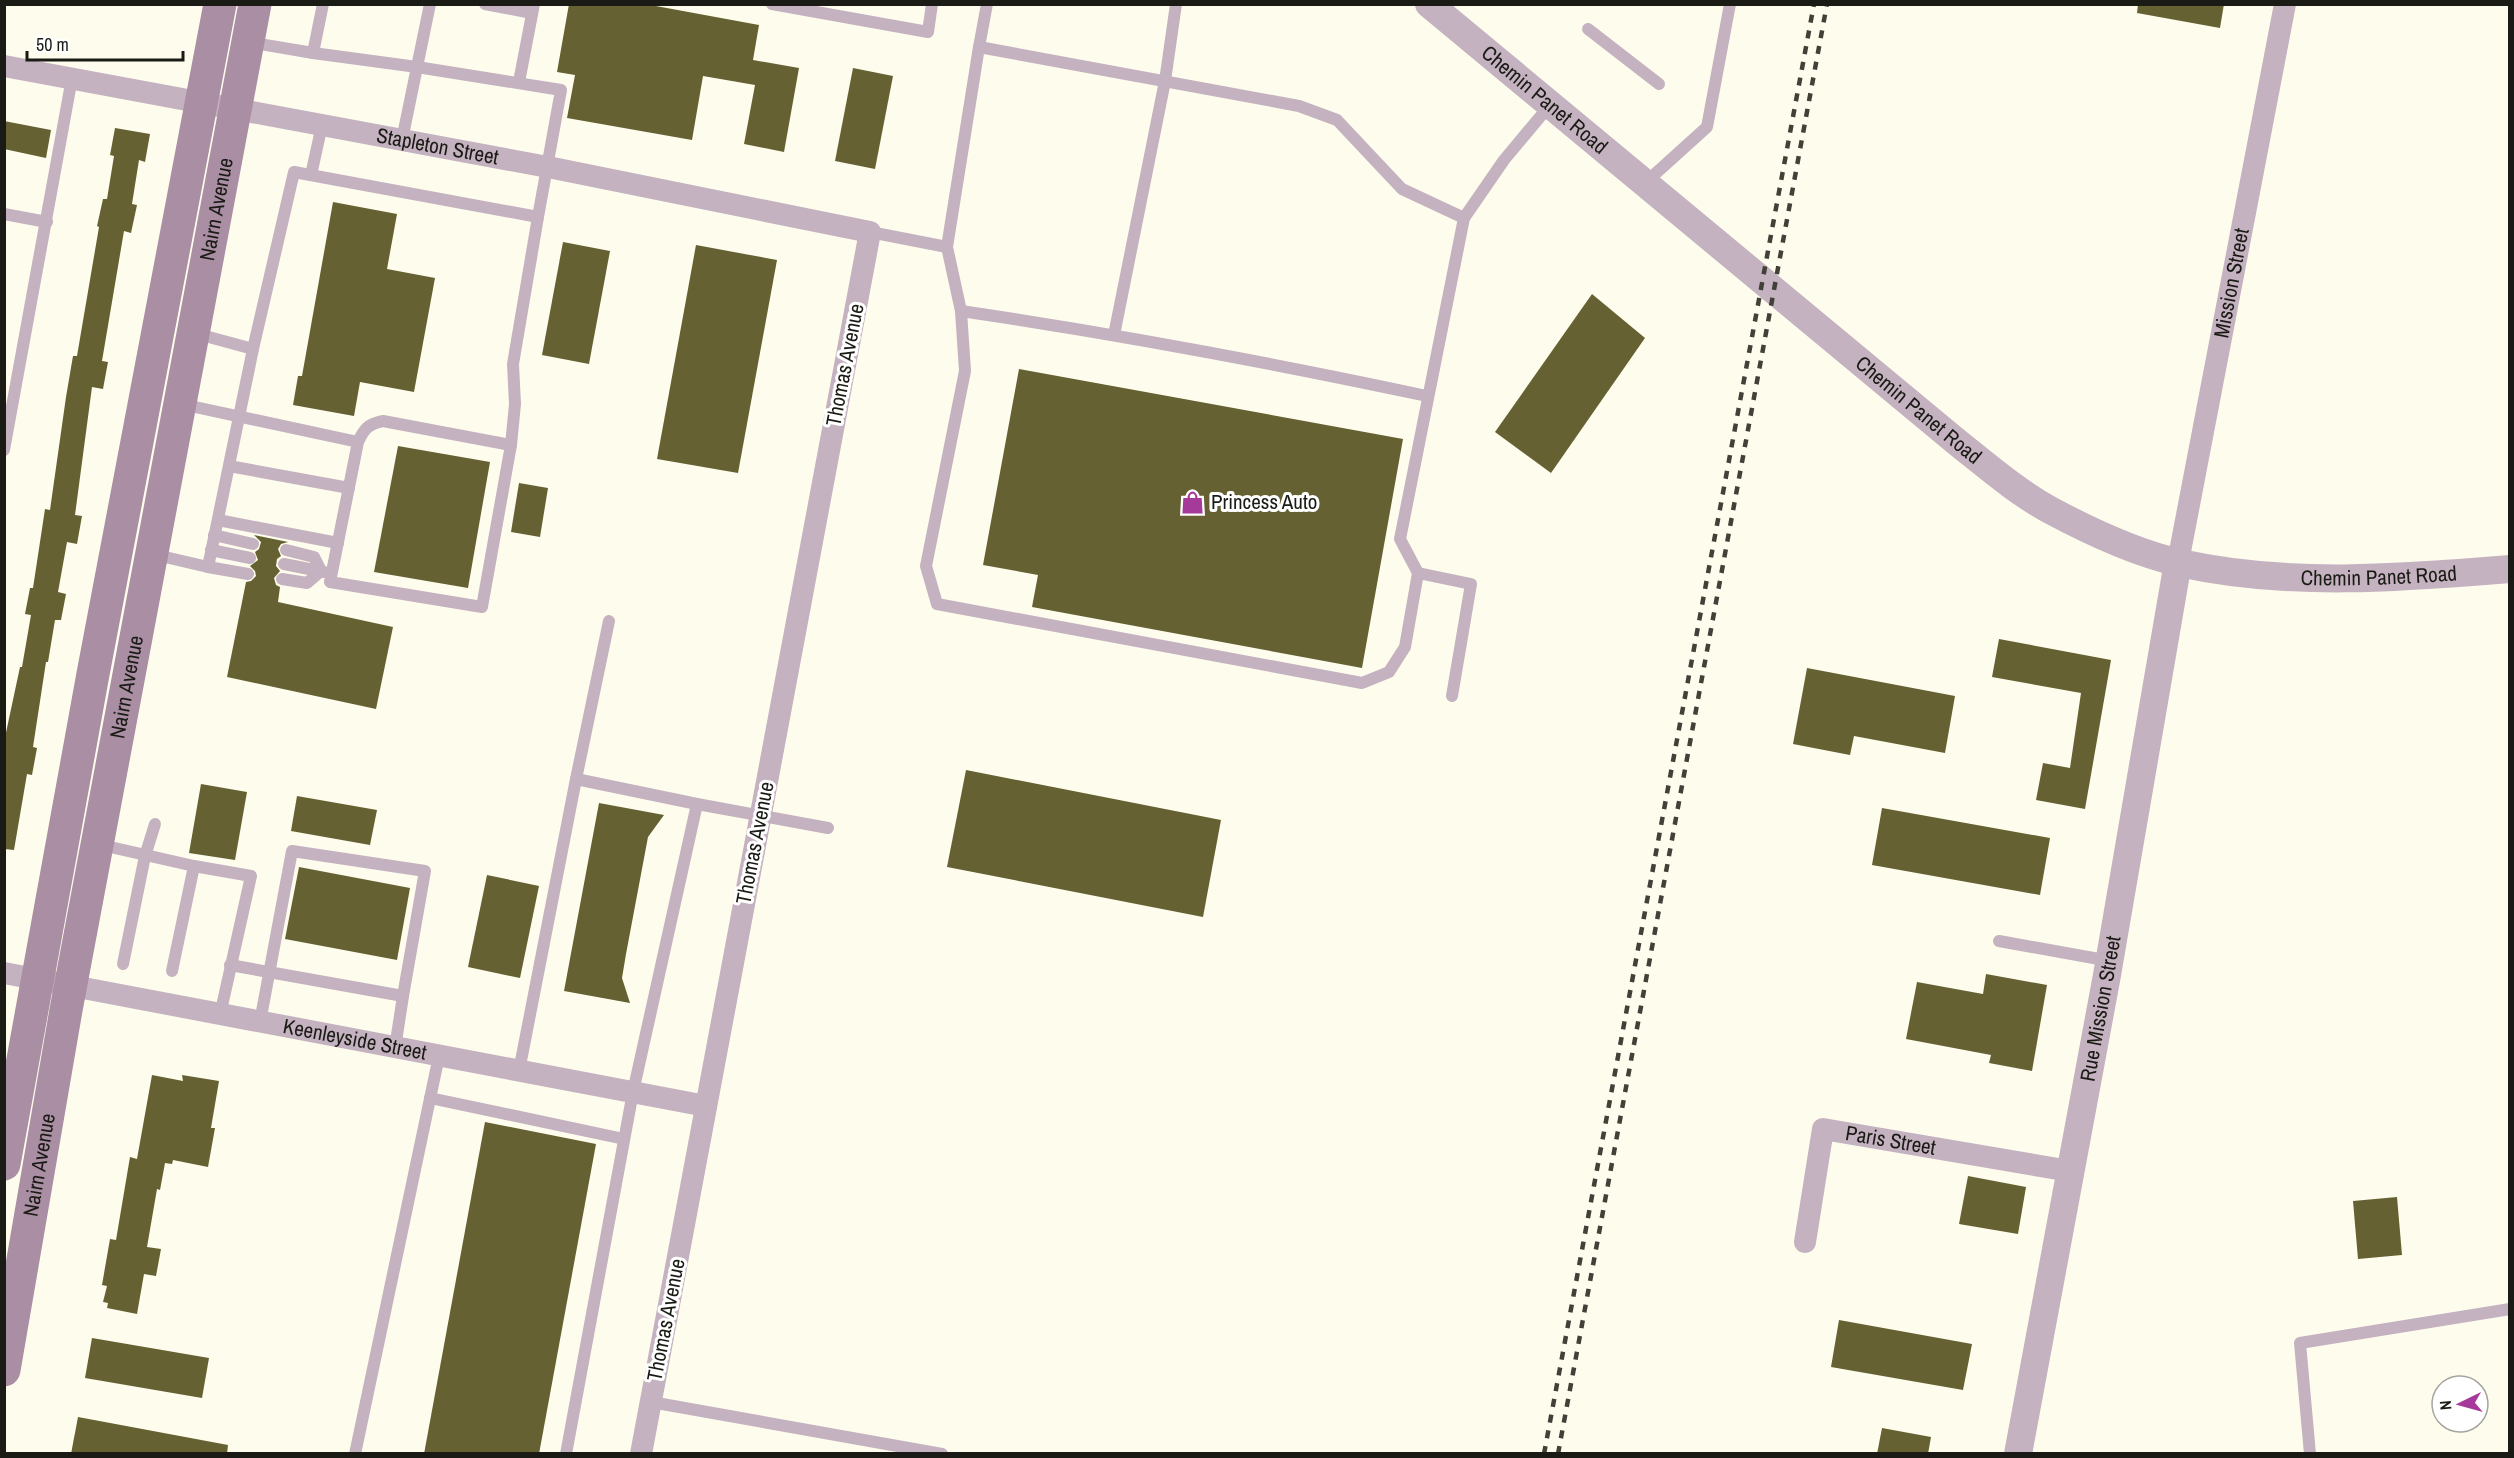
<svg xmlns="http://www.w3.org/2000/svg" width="2514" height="1458" font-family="'Archivo Narrow',sans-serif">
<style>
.building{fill:#666132}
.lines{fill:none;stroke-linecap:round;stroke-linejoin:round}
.service{stroke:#c5b2c1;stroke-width:12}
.minor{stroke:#c5b2c1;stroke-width:22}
.tertiary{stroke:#c5b2c1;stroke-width:28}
.secondary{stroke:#a98ea4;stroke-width:33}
.rail{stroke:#414139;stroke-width:4.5;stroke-dasharray:8 8;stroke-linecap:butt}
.labels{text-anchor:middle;stroke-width:6;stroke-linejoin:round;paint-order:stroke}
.street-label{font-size:21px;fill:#1b1b15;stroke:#fff}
.poi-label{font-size:21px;fill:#1b1b15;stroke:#fff;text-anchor:start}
</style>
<rect width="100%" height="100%" fill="#fefded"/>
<!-- building -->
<g class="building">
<path d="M569 4H645L759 25 753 60 799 68 784 152 744 144 755 85 703 76 692 140 567 118 575 75 557 72Z"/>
<path d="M2138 4H2224L2220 28 2137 13Z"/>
<path d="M853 68 893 76 875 169 835 161Z"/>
<path d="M4 121 51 130 46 158 4 149Z"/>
<path d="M115 128 150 134 145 162 139 160 132 204 137 205 131 233 124 231 102 361 108 362 103 389 92 387 75 515 82 516 77 544 67 542 58 592 66 594 61 620H55L48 662H46L33 747 37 748 32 775 27 774 14 850 4 849V742L20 667H22L31 615 25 614 30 588H33L45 509 50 510 66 397 73 356H77L99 227 97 226 103 199H107L114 156 110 155Z"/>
<path d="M333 202 397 214 387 269 435 278 414 392 360 382 354 416 293 405 298 376H302Z"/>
<path d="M563 242 610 251 589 364 542 355Z"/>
<path d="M696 245 777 260 738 473 657 459Z"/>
<path d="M1592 294 1645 338 1551 473 1495 432Z"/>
<path d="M1019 369 1403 439 1362 668 1032 607 1038 575 983 565Z"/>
<path d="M398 446 490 462 468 588 374 572Z"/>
<path d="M519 483 548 488 540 537 511 532Z"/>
<path d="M254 535 288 542 281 544 278 549 281 556 277 559 276 566 280 571 274 578 276 585 280 587 278 602 393 627 376 709 227 677 246 582 251 581 256 576 255 571 250 566 258 560 255 552 259 549 261 542Z"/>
<path d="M1999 639 2111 660 2085 809 2036 800 2043 763 2070 768 2081 693 1992 677Z"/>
<path d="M1807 668 1955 696 1945 753 1854 736 1850 755 1793 744Z"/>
<path d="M966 770 1221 820 1203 917 947 867Z"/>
<path d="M201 784 247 792 235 860 189 853Z"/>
<path d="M297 796 377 810 370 845 291 831Z"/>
<path d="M599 803 664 815 648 837 626 954 622 978 630 1003 564 991Z"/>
<path d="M1882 808 2050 838 2040 895 1872 865Z"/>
<path d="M299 867 410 888 397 960 285 939Z"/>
<path d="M487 875 539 886 520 978 468 967Z"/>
<path d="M1986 974 2047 985 2032 1071 1989 1063 1991 1055 1906 1039 1917 982 1983 994Z"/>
<path d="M152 1075 183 1081 182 1075 219 1081 211 1128H215L208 1167 173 1160 172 1164 165 1163 160 1190 157 1189 147 1247 161 1249 156 1276 144 1274 137 1314 107 1308 108 1303 103 1302 107 1286 102 1285 110 1239 116 1240 130 1157 137 1159Z"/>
<path d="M485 1122 596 1144 539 1454H424Z"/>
<path d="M1968 1176 2026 1187 2018 1234 1959 1224Z"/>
<path d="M2397 1197 2402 1255 2358 1259 2353 1201Z"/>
<path d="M1839 1320 1972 1344 1963 1390 1831 1367Z"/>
<path d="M92 1338 209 1358 202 1398 85 1378Z"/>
<path d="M78 1417 228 1445 227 1454H71Z"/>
<path d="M1882 1428 1931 1437 1928 1454H1877Z"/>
</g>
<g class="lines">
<!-- service -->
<g class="service">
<path d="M430 4 417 67 561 90 538 217"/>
<path d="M485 4 532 13"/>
<path d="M772 4 928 32 932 4"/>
<path d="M987 4 979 47 1299 106 1337 120 1402 189 1464 218 1504 160 1550 105"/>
<path d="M1588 29 1659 84"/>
<path d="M248 42 313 53 323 4"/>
<path d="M979 47 947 247 961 311 965 371 926 566 937 604 1362 683 1389 672 1405 647 1418 573 1471 584 1452 696"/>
<path d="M313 53 417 67 402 140"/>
<path d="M519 82 534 4"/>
<path d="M311 175 322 125"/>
<path d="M1645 183 1707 127 1730 4"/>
<path d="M4 214 47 222"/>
<path d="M870 232 947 247"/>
<path d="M961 311C1117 334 1272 363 1427 396"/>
<path d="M194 333 253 349"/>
<path d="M1114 335 1165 81 1176 4"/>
<path d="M181 404 358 442 330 582 482 607 511 445 383 421C368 424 364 429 358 442"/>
<path d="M4 450 72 78"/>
<path d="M229 466 349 488"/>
<path d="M218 520 338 543"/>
<path d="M214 535 253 544"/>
<path d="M211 550 250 558"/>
<path d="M152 554 208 567 253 349 294 172 538 217 513 364 515 404 511 445"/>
<path d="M284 564 324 572"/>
<path d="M208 567 248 574"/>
<path d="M1418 573 1400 539 1464 218"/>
<path d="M282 579 307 583 321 571 314 557 286 550"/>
<path d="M576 779 609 621"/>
<path d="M97 844 194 866 251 876 220 1015"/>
<path d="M1999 941 2110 961"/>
<path d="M123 964 145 856 155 824"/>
<path d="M230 965 403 996 395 1048"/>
<path d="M172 971 194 866"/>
<path d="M260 1022 292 851 425 871 403 996"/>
<path d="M519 1071 576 779 697 804"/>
<path d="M430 1098 624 1139"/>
<path d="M651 1402 942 1454"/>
<path d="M355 1454 439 1056"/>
<path d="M566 1454 633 1092 697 804 828 828"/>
<path d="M2310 1454 2300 1343 2510 1309"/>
</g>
<!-- minor -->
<g class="minor">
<path id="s1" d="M4 66 548 167 870 232 641 1454"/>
<path id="s2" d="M2178 562 2285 4"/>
<path id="s3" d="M4 973 706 1106"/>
<path id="s4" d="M1805 1242 1823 1129 2070 1171"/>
</g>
<!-- tertiary -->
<g class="tertiary">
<path id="s5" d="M1429 4 1958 443C1987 466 2017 492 2050 510 2089 531 2136 553 2180 563 2287 587 2401 578 2510 569"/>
<path id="s6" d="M2018 1454 2107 975 2178 562"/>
</g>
<!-- secondary -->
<g class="secondary">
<path d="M4 1164 93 674 220 4"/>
<path id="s7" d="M4 1370 66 1010 255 4"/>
</g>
<!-- rail -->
<g class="rail">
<path d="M1544 1454 1814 4"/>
<path d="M1558 1454 1827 4"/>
</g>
</g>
<!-- icons -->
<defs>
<symbol id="shop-bare" viewBox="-9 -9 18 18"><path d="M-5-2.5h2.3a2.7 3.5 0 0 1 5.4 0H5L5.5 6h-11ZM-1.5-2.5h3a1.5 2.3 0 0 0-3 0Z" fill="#a63a9a" stroke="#fff" stroke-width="2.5" paint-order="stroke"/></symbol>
</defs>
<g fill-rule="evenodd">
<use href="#shop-bare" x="1176" y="486" width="33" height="33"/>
</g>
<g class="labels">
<!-- street labels -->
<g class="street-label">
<text dy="7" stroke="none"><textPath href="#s5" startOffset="150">Chemin Panet Road</textPath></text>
<text dy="7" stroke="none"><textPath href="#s1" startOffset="441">Stapleton Street</textPath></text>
<text dy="7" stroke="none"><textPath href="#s7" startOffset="1180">Nairn Avenue</textPath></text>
<text dy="7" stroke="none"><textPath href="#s2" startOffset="284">Mission Street</textPath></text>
<text transform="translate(845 365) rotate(-79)" y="7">Thomas Avenue</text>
<text dy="7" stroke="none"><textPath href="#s5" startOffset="636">Chemin Panet Road</textPath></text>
<text dy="7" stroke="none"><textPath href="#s5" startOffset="1142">Chemin Panet Road</textPath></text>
<text dy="7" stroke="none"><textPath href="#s7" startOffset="694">Nairn Avenue</textPath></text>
<text transform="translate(755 843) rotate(-79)" y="7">Thomas Avenue</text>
<text dy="7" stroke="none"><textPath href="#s6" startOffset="453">Rue Mission Street</textPath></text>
<text dy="7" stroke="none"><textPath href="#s3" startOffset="357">Keenleyside Street</textPath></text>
<text dy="7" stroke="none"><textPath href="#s4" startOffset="183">Paris Street</textPath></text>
<text dy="7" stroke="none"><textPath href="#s7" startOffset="208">Nairn Avenue</textPath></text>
<text transform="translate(666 1320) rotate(-79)" y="7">Thomas Avenue</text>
</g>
<!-- poi labels -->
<g class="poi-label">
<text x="1211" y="509">Princess Auto</text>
</g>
</g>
<!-- border -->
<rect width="2514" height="1458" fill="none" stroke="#1b1b15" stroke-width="12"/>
<!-- north arrow -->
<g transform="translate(2460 1404) rotate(265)"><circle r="28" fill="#ffffff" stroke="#a4a4a1" stroke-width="1.5"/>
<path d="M0-4.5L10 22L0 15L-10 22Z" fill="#a63a9a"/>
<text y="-9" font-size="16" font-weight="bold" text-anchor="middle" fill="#1b1b15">N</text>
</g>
<!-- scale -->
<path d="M27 51v9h156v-9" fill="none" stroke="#1b1b15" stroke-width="3"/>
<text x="36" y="51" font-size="18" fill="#1b1b15" stroke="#ffffff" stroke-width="4.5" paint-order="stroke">50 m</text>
</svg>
